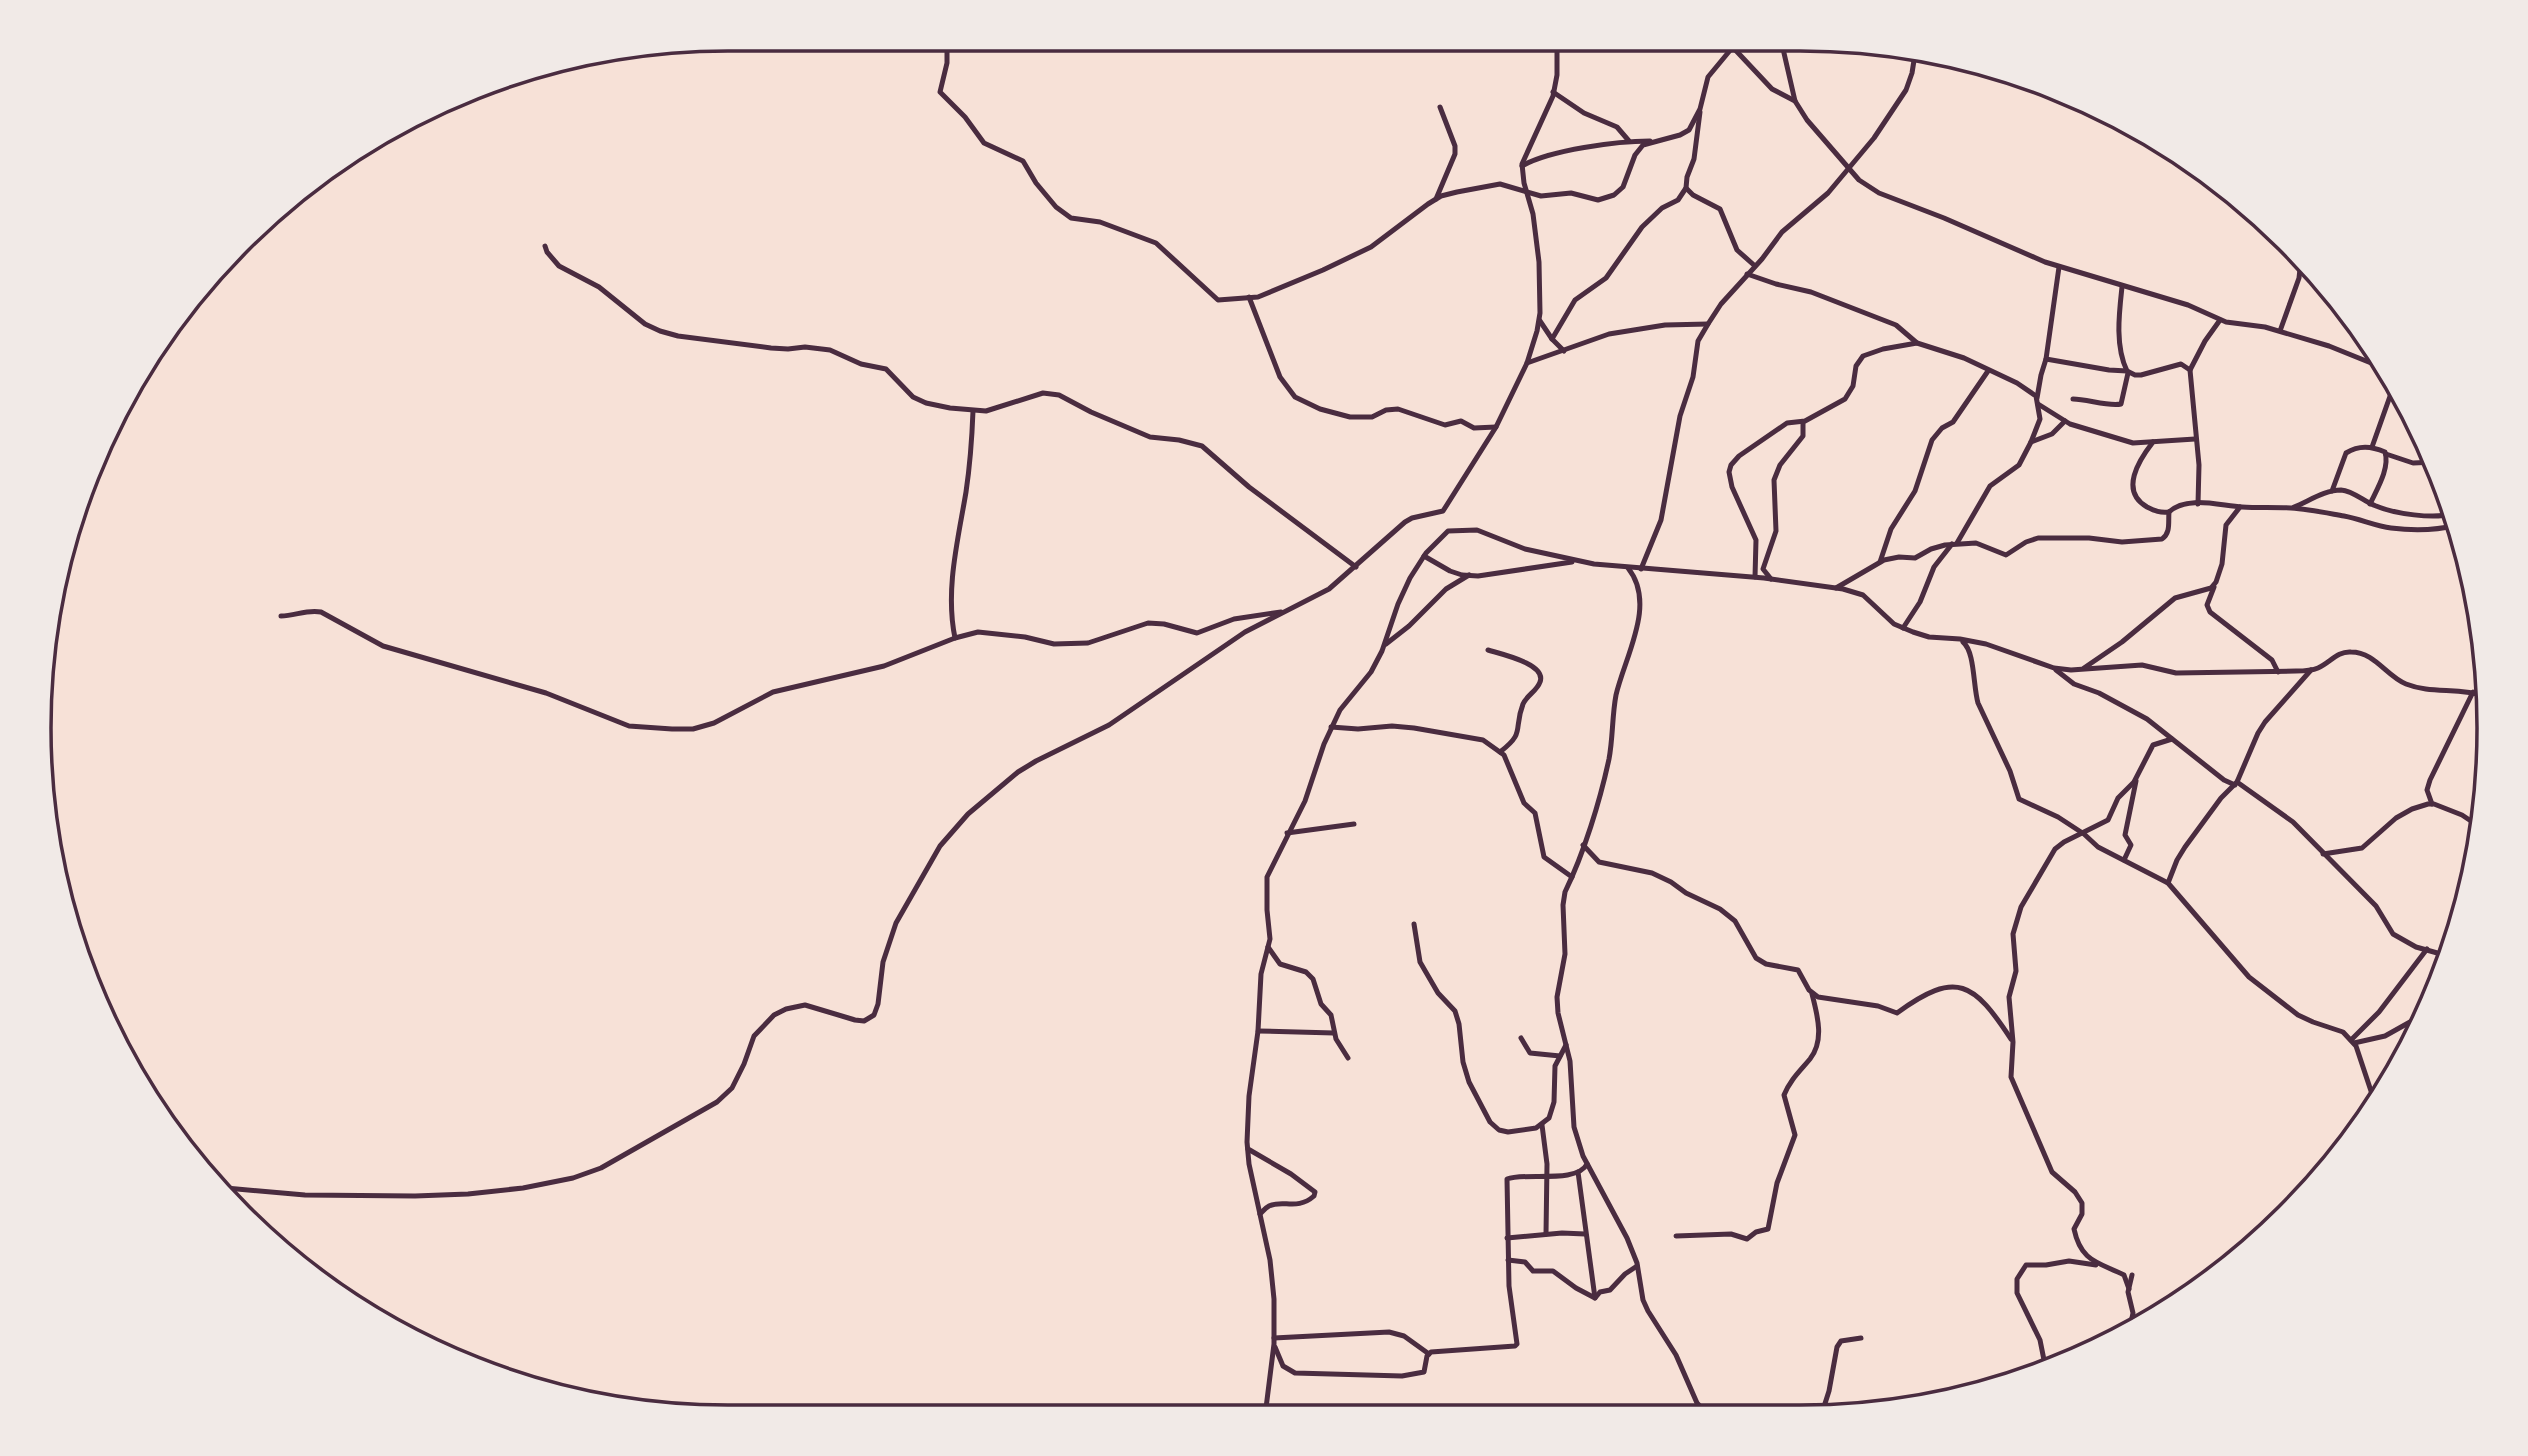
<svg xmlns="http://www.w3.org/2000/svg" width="2528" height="1456" font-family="Mulish,sans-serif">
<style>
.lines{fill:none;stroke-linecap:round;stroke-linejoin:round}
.minor{stroke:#4a2c40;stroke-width:5}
.rim{fill:none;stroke:#4a2c40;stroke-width:3.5}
</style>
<rect width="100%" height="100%" fill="#f7e1d7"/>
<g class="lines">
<!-- minor -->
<g class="minor">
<path d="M1726 40 1772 89 1795 101"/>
<path d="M1781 40 1795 101 1807 120 1859 180 1879 193 1944 218 2045 262 2188 305 2226 322 2265 327 2329 346 2386 369"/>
<path d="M947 43V63L940 92 965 117 984 143 1023 161 1036 183 1056 207 1071 218 1100 222 1156 243 1218 300 1258 297 1323 270 1371 247 1428 204 1441 196 1457 192 1500 184 1541 196 1571 193 1598 200 1614 195 1623 187 1635 155 1643 145 1680 135 1689 130 1700 109 1708 77 1732 48"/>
<path d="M1553 92 1584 113 1617 127 1629 141"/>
<path d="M1522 166C1549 150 1618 141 1650 141"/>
<path d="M1686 188 1693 195 1720 209 1737 250 1755 266"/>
<path d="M1436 199 1455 154V146L1440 107"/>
<path d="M2271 227 2276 241 2293 252 2300 269 2299 278 2280 331"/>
<path d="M545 246 547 252 559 266 599 287 645 324 660 331 678 336 771 348 788 349 805 347 830 350 861 364 886 369 913 397 926 403 950 408 986 411 1043 393 1059 395 1091 412 1150 437 1179 440 1202 446 1249 487 1356 567"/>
<path d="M1747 274 1776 284 1811 292 1896 325 1917 343 1964 358 2017 383 2036 396 2040 419 2031 442 2019 465 1990 486 1957 543"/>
<path d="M2122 287C2119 314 2115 346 2127 371L2135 375H2141L2181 364 2190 370 2199 465 2198 504"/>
<path d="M1249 297 1280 377 1295 397 1320 409 1350 417H1372L1386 410 1398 409 1445 425 1461 421 1474 428 1496 427"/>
<path d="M1540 321 1552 339 1564 351"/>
<path d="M1552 339 1575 300 1606 278 1642 227 1662 208 1678 200 1686 188 1687 177 1694 159 1700 112"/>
<path d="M2046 359 2109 370 2127 371"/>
<path d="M1527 363 1609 334 1665 325 1708 324"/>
<path d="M2190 370 2205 341 2220 320"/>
<path d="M2037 398 2041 375 2046 359 2059 267"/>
<path d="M2073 399C2087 399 2109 407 2121 404L2128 373"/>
<path d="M2038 404 2070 424 2133 443 2195 439"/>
<path d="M2031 442 2052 434 2065 421"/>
<path d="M2153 442C2139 460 2119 491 2147 507 2155 511 2160 513 2169 512"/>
<path d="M2372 447 2394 385"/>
<path d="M2386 454 2413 463 2436 462"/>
<path d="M2332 491 2346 453C2359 445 2371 446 2385 452 2390 468 2377 489 2370 504"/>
<path d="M2294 507C2309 501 2325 490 2341 490 2354 491 2364 502 2376 506 2395 514 2433 519 2452 514"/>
<path d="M1424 556 1450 571 1462 575 1478 576 1572 562"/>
<path d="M1880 562 1891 529 1915 491 1932 440 1942 428 1953 422 1988 371"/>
<path d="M1628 568C1657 604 1625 656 1616 695 1612 716 1613 738 1609 759 1600 801 1584 853 1565 892L1563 905 1565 954 1557 997 1558 1013 1570 1061 1574 1127 1583 1156 1627 1238 1637 1263 1643 1300 1648 1311 1676 1355 1697 1403 1709 1416"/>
<path d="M1641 569 1661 520 1680 416 1693 377 1698 341 1708 324 1721 304 1762 259 1782 232 1828 193 1874 138 1906 90 1912 73 1915 54"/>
<path d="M1755 577 1756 540 1732 487 1729 472 1731 465 1739 456 1787 423 1805 421 1845 399 1853 386 1856 366 1863 356 1883 349 1917 343"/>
<path d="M1771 579 1763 569 1776 531 1774 480 1780 465 1803 436V422"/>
<path d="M2214 587 2207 605 2210 612 2272 660 2278 672"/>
<path d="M1836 588 1884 560 1899 557 1915 558 1931 549 1945 545 1976 543 2006 555 2026 542 2038 538H2089L2122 542 2162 539C2171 533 2168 522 2169 512 2187 495 2221 506 2242 507 2258 508 2275 507 2291 508 2308 509 2327 513 2344 516 2360 519 2376 526 2391 528 2414 531 2434 531 2456 525"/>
<path d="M281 616C295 616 307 609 321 612L383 646 546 693 629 726 672 729H693L714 723 773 692 884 666 955 638 978 632 1025 637 1054 644 1088 643 1148 623 1164 624 1197 633 1234 619 1281 612"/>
<path d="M1903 628 1920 602 1934 567 1952 544"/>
<path d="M955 638C945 590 958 540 966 492 970 465 972 438 973 411"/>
<path d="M1963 642C1975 652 1973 686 1978 703L2010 771 2019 799 2058 817 2084 834 2098 847 2168 883 2249 977 2298 1015 2313 1022 2343 1032 2356 1046 2376 1106"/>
<path d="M1386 644 1409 626 1446 589 1469 575"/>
<path d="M1488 650C1501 654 1547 664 1540 682 1537 691 1527 695 1523 704 1513 730 1526 732 1500 752"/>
<path d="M2084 668 2122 642 2175 598 2211 588 2216 582 2222 564 2226 525 2240 507"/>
<path d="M2056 670 2074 684 2099 693 2147 719 2224 780 2235 785"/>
<path d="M1331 727 1358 729 1392 726 1414 728 1483 740 1504 755 1524 803 1535 813 1544 857 1572 877"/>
<path d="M2237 782 2293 822 2376 906 2393 934 2416 947 2448 956"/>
<path d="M2432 804 2427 790 2430 780 2473 692"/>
<path d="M1287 833 1354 824"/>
<path d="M1583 845 1599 862 1652 873 1671 882 1686 893 1720 909 1735 921 1756 958 1766 964 1798 970 1809 990 1818 997 1878 1006 1897 1013C1957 969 1974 983 2011 1039"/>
<path d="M2323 854 2362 848 2396 818 2412 809 2428 804H2434L2462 815 2480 827"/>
<path d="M2124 860 2131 845 2125 835 2136 781"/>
<path d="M2168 883 2177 860 2185 847 2221 798 2237 782 2258 733 2265 722 2311 670"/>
<path d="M1414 924 1420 962 1438 993 1455 1011 1459 1024 1463 1062 1469 1082 1490 1122 1499 1130 1508 1132 1536 1128 1549 1118 1554 1102 1555 1066 1566 1045"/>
<path d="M1268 947 1280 964 1306 972 1313 979 1321 1004 1331 1015 1336 1039 1348 1058"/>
<path d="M1258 1031 1334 1033"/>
<path d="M1521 1038 1530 1053 1560 1056"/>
<path d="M2351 1040 2379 1012 2427 949"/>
<path d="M2354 1043 2385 1036 2410 1022H2421"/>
<path d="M1542 1125 1547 1164 1546 1234"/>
<path d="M1248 1149 1291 1174 1315 1192 1314 1196C1297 1211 1283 1199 1269 1206 1265 1208 1263 1211 1260 1214"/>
<path d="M1578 1172 1595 1298"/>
<path d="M215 1187 305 1195 415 1196 468 1194 523 1188 573 1178 601 1168 717 1102 732 1088 744 1064 754 1036 774 1015 786 1009 805 1005 855 1020 864 1021 874 1015 878 1004 883 962 896 923 940 846 968 814 1018 772 1036 761 1109 725 1245 632 1329 589 1405 522 1412 518 1443 511 1496 427 1527 363 1537 331 1540 313 1539 262 1533 214 1524 183 1522 164 1553 96 1557 75V41"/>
<path d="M1676 1236 1731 1234 1747 1239 1756 1232 1768 1229 1777 1183 1795 1135 1784 1095C1790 1080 1800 1071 1810 1059 1825 1040 1817 1014 1812 994"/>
<path d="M1507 1238 1562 1233 1585 1234"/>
<path d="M1508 1260 1525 1262 1533 1271H1553L1576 1288 1595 1298 1600 1292 1610 1290 1625 1274 1637 1266"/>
<path d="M2129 1289 2124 1275C2098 1262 2081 1262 2074 1229L2082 1214V1203L2075 1192 2052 1172 2011 1077 2013 1042 2009 997 2016 971 2013 934 2021 907 2055 849 2064 842 2108 820 2118 798 2134 782 2153 745 2172 739"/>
<path d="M2129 1332 2133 1313 2128 1292 2132 1275"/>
<path d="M1274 1338 1389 1332 1404 1336 1429 1354"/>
<path d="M1275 1347 1283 1366 1295 1373 1402 1376 1424 1372 1427 1356 1431 1352 1515 1346 1517 1344 1509 1286 1507 1179C1525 1172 1577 1184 1587 1164"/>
<path d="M2046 1370 2040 1340 2017 1293V1279L2026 1265H2046L2069 1261 2096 1265"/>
<path d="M1265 1416 1274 1344V1299L1270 1260 1249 1164 1247 1142 1249 1096 1258 1031 1261 974 1270 939 1267 910V877L1305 801 1324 744 1340 710 1371 672 1382 651 1398 604 1410 578 1426 553 1448 531 1477 530 1525 549 1594 564 1764 578 1843 589 1863 595 1894 624 1913 632 1929 637 1960 639 1986 644 2054 668 2071 670 2142 665 2176 673 2296 671C2303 671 2311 671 2318 668 2330 663 2337 651 2351 652 2375 652 2386 676 2406 684 2431 694 2458 687 2486 696"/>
<path d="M1821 1416 1829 1391 1837 1347 1841 1341 1861 1338"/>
</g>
</g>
<!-- crop -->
<path d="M0 0H2528V1456H0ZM728 51H1800A677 677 0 0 1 2477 728V728A677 677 0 0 1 1800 1405H728A677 677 0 0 1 51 728V728A677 677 0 0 1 728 51Z" fill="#f1eae7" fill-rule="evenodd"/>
<path class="rim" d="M728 51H1800A677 677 0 0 1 2477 728V728A677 677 0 0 1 1800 1405H728A677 677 0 0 1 51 728V728A677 677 0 0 1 728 51Z"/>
</svg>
